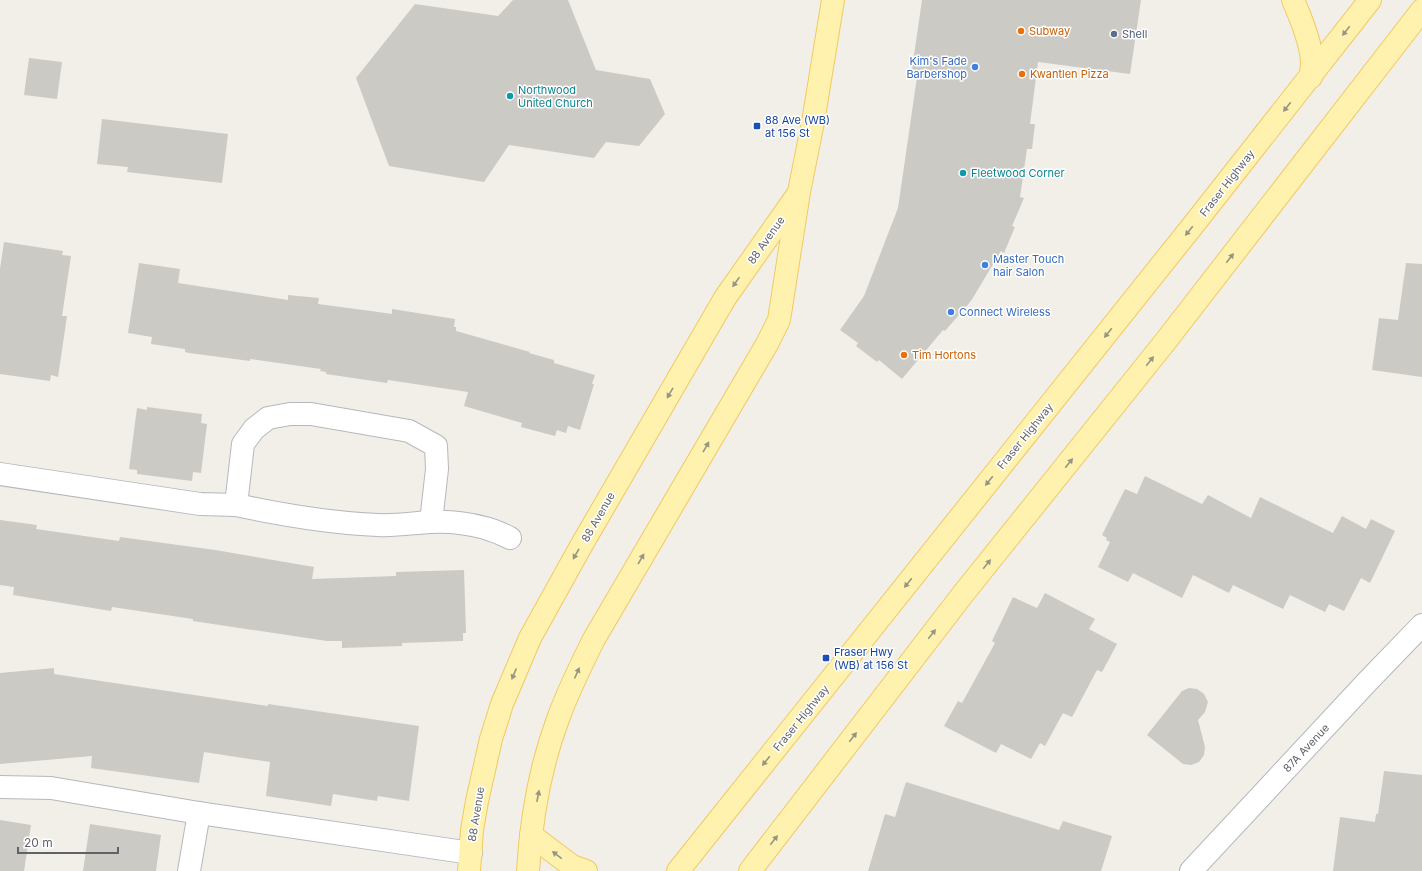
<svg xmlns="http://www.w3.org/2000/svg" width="1422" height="871" font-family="Inter,sans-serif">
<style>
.building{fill:#cccac5}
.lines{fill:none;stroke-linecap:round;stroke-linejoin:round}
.minor-casing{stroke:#b5b8bc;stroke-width:24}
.major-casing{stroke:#f2c960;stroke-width:24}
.minor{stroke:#fff;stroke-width:22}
.major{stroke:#fff2af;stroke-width:22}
.oneway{fill:#979581}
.food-dot{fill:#e8710a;stroke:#fff;stroke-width:1.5}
.service-dot{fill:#5c6f8a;stroke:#fff;stroke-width:1.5}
.shop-dot{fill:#3f7fe0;stroke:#fff;stroke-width:1.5}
.culture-dot{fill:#0f9aa8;stroke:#fff;stroke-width:1.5}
.transit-dot{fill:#1a4fb4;stroke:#fff;stroke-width:1.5}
.labels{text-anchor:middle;stroke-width:3;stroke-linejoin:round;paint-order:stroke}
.food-label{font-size:11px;fill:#c56008;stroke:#fff;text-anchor:start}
.service-label{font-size:11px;fill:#4e5e75;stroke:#fff;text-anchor:start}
.shop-label{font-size:11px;fill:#366cbe;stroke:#fff;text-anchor:start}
.culture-label{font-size:11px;fill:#0d838f;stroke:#fff;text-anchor:start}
.transit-label{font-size:11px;fill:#164399;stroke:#fff;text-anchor:start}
.street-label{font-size:11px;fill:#5f6368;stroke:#fff}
</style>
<rect width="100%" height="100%" fill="#f1efe8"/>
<!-- building -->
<g class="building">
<path d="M513 0H568L596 70 650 79 665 114 639 146 606 142 594 158 509 145 484 182 389 166 356 78 415 4 498 16Z"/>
<path d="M922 0H1141L1130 74 1038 62 1030 124H1035L1032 149H1027L1020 197 1024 198 1012 226 1015 227 1004 253 1001 251 971 301 945 331 943 330 902 379 879 360 877 362 856 346 858 343 840 330 864 296 898 208 917 77 911 76Z"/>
<path d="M29 58 62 62 57 99 24 95Z"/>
<path d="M102 119 228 134 222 183 127 172 128 167 97 164Z"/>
<path d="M4 242 63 251 62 255 71 256 62 316H67L58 377 51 375 50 381 0 374V269Z"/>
<path d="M139 263 180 269 178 283 288 300V295L319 298 318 304 371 311 392 314V309L455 319 454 327H456V331L530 352 529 353 554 360V363L595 375 592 384H594L580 430 568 426 566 433 557 430 555 436 521 427 522 423 464 406 468 392 388 380 387 383 326 374V372L320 371 321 369 250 359V361L189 353 185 352V349L151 344 152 337 128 333Z"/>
<path d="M1406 263 1422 264V377L1372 370 1379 318 1398 320Z"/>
<path d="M147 407 202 414 201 423 207 424 201 473 193 472 192 481 137 474V470L129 469 137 408 147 410Z"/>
<path d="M1145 476 1202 504 1208 495 1251 518 1260 497 1333 533 1342 516 1366 529 1371 519 1395 531 1370 583 1361 578 1344 611 1329 604 1325 612 1290 595 1283 609 1233 585 1229 593 1193 575 1182 598 1133 573 1128 582 1098 567 1110 542 1106 540 1107 538 1102 535 1125 489 1137 494Z"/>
<path d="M0 520 37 525 36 529 119 541 120 537 215 550 314 567 312 579 396 576V572L464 570 466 633H463V641L402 643V646L342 648V641H327L193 621V619L112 607 111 611 13 595 14 587 0 585Z"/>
<path d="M1045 593 1095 619 1089 629 1117 644 1102 672 1097 670 1072 717 1063 713 1045 746 1040 743 1031 759 1001 744 996 753 944 726 958 701 962 703 995 643 992 641 1013 597 1037 608Z"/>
<path d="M54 668V674L268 706V704L419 726 409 801 378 796 377 801 333 794 331 806 266 796 270 762 204 752 199 783 91 768 92 756 0 764V673Z"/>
<path d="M1189 688 1197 689 1204 694 1208 702 1205 712 1198 720 1205 747 1204 755 1199 762 1191 765 1183 764 1147 735 1182 691Z"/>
<path d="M1384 771 1422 775V871H1333L1340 817 1375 822 1376 814H1378Z"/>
<path d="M906 782 1059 830 1063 821 1112 836 1101 871H868L885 814 895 817Z"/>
<path d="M0 820 31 825 24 871H0Z"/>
<path d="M90 824 161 835 156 871H83Z"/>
</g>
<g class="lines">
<defs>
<g id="minor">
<path d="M0 474 200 504 236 505 243 444 254 429 268 418 290 414H311L409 431 436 446 437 469 431 522"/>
<path d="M236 505C283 515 330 523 378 525 396 526 413 523 430 522 448 521 467 523 485 528 493 530 502 534 510 538"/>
<path d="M0 787 51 788 199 813 471 853"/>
<path d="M189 871 199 813"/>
<path d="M1191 871 1367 682 1422 625"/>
</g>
<g id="major">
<path d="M1293 0C1300 16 1311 43 1312 61 1312 66 1311 71 1311 77"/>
<path d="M531 835 572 866 586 871"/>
<path d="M469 871 472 830 477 801 491 739 502 704 530 638 581 546 725 298 796 197"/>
<path d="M528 871C531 820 540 767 558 719 568 691 581 665 594 639L767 344 779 320 799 192 813 122 833 0"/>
<path d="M678 871 1198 219 1370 0"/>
<path d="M750 871 963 594 1165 342 1422 10"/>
</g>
</defs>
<!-- minor casing -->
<use href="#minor" class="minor-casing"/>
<!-- major casing -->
<use href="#major" class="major-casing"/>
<!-- minor -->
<use href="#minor" class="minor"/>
<!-- major -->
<use href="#major" class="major"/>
</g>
<!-- one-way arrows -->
<defs><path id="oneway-solid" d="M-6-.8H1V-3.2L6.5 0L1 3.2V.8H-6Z"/></defs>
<g class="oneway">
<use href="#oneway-solid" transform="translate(1346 31) rotate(128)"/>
<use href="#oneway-solid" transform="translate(1287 107) rotate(128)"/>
<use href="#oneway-solid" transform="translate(1189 231) rotate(129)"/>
<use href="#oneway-solid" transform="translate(1230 258) rotate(-52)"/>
<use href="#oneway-solid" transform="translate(736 282) rotate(125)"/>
<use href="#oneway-solid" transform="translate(1108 333) rotate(129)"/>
<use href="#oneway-solid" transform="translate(1150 361) rotate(-51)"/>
<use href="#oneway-solid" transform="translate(670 393) rotate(120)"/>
<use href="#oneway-solid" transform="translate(706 447) rotate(-60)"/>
<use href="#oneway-solid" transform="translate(1069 463) rotate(-51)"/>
<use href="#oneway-solid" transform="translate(989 481) rotate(129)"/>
<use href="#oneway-solid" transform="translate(576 554) rotate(120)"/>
<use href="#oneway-solid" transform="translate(641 559) rotate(-60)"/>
<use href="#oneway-solid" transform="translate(987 564) rotate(-51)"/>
<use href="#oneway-solid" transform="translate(908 583) rotate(129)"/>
<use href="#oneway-solid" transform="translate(932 634) rotate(-52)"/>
<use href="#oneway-solid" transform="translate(577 673) rotate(-66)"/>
<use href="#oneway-solid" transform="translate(514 674) rotate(113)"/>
<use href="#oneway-solid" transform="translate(853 737) rotate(-52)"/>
<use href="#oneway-solid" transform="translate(766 761) rotate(129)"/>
<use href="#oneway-solid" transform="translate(538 796) rotate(-79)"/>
<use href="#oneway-solid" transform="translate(774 840) rotate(-52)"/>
<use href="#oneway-solid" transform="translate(557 855) rotate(-143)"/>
</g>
<!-- markers -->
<g class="food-dot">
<circle cx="1021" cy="31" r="4"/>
<circle cx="1022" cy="74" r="4"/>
<circle cx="904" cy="355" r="4"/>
</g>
<circle class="service-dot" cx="1114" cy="34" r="4"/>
<g class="shop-dot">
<circle cx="975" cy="67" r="4"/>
<circle cx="985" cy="265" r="4"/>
<circle cx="951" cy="312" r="4"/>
</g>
<g class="culture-dot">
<circle cx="510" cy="96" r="4"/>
<circle cx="963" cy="173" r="4"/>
</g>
<g class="transit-dot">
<rect x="753" y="122" width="8" height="8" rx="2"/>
<rect x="822" y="654" width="8" height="8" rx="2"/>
</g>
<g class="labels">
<!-- food labels -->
<g class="food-label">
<text x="1029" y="35">Subway</text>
<text x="1030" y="78">Kwantlen Pizza</text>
<text x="912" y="359">Tim Hortons</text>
</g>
<!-- service labels -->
<g class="service-label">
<text x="1122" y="38">Shell</text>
</g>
<!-- shop labels -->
<g class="shop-label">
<text x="967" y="65" text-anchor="end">Kim's Fade<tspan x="967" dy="13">Barbershop</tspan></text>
<text x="993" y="263">Master Touch<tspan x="993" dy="13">hair Salon</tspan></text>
<text x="959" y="316">Connect Wireless</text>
</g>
<!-- culture labels -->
<g class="culture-label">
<text x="518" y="94">Northwood<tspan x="518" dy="13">United Church</tspan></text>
<text x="971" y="177">Fleetwood Corner</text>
</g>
<!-- transit labels -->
<g class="transit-label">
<text x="765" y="124">88 Ave (WB)<tspan x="765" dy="13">at 156 St</tspan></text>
<text x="834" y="656">Fraser Hwy<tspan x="834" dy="13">(WB) at 156 St</tspan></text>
</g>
<!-- street labels -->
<g class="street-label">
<text transform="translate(1227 183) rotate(-52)" y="4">Fraser Highway</text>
<text transform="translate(766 240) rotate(-55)" y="4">88 Avenue</text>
<text transform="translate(1025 436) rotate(-51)" y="4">Fraser Highway</text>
<text transform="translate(598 517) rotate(-60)" y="4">88 Avenue</text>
<text transform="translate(801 718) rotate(-51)" y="4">Fraser Highway</text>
<text transform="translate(1306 748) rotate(-47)" y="4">87A Avenue</text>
<text transform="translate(476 814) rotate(-81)" y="4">88 Avenue</text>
</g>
</g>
<!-- scale -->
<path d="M18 847v6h100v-6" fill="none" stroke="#5f6368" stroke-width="2"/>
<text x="24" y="847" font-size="12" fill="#5f6368" stroke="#ffffff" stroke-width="3" paint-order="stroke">20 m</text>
</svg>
